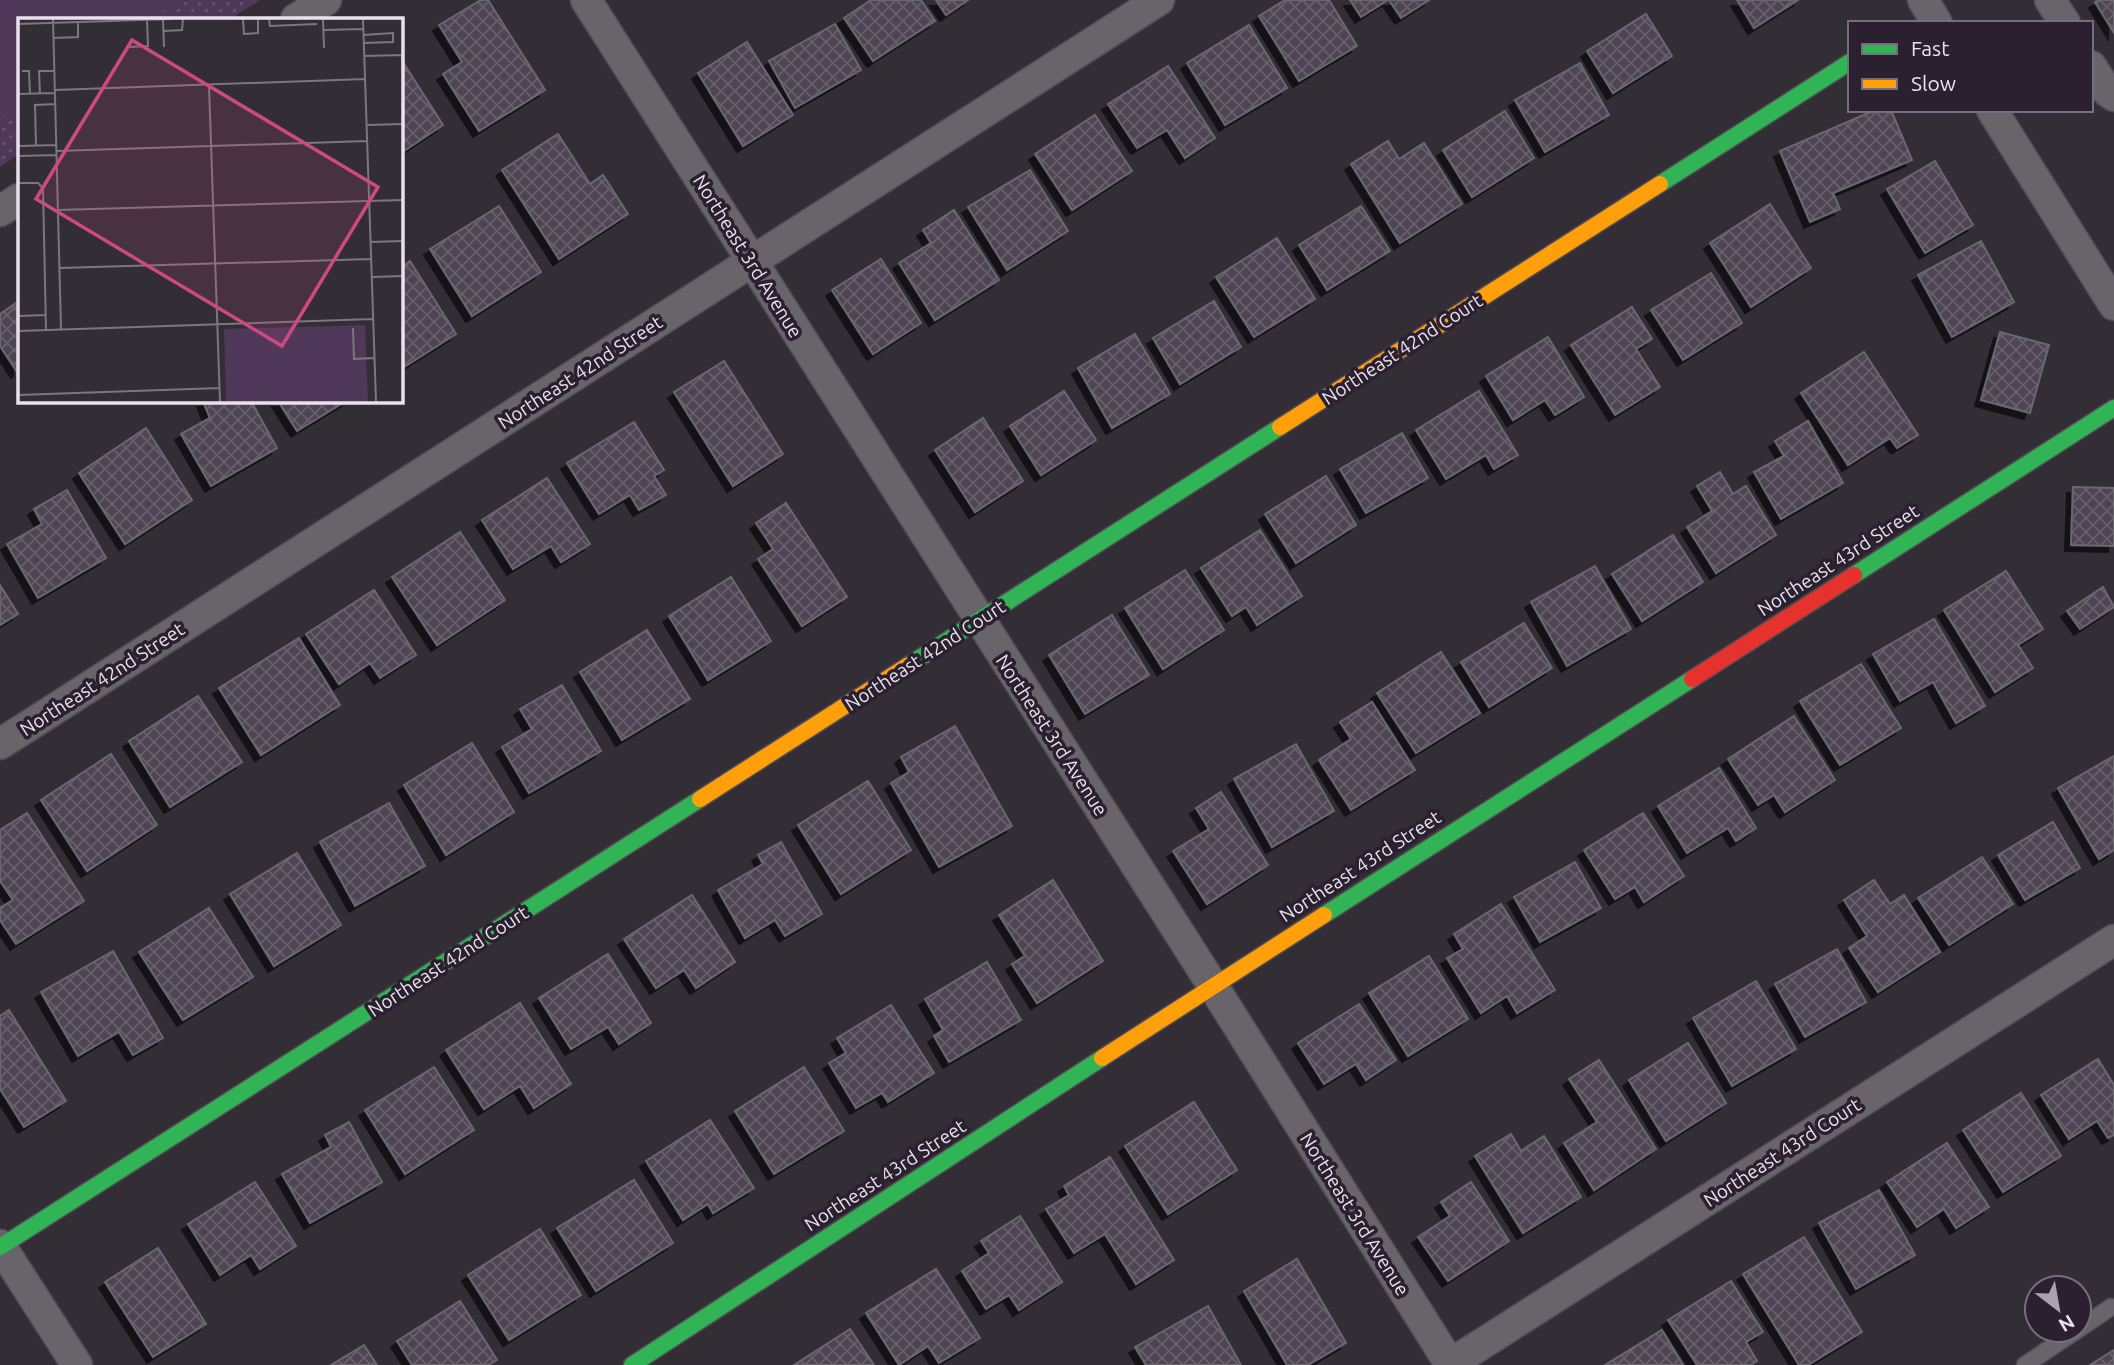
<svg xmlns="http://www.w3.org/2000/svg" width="2114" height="1365" font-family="Ubuntu,sans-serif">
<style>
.park{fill:url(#park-dots)}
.pitch{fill:#4f385a}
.building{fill:url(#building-cross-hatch);stroke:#6b676e;stroke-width:2;filter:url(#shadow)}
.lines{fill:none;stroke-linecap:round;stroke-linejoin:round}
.lane-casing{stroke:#514c53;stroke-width:19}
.street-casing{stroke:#514c53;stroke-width:33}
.fast-casing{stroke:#514c53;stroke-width:19}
.slow-casing{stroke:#514c53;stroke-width:19}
.jam-casing{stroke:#514c53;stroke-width:19}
.lane{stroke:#68646a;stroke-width:16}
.street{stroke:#68646a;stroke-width:30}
.fast{stroke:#30b455;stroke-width:16}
.slow{stroke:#ff9f0a;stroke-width:16}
.jam{stroke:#e5322d;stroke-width:16}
.labels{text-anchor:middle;stroke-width:7;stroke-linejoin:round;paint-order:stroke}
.street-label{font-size:19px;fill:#e9e2ed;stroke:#2a2030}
.inset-road{fill:none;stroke:#7c767f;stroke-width:2}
.view{fill:#cc4a80;fill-opacity:0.15;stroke:#cc4a80;stroke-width:3.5}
.inset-edge{fill:none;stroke:#e9e2ed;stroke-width:3.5}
</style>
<defs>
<pattern id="park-dots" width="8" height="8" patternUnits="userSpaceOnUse" patternTransform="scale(1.75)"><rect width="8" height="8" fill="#4f385a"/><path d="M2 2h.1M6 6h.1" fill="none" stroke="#685472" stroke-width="1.8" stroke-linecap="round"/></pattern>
<pattern id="building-cross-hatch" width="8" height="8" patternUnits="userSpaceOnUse" patternTransform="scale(1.75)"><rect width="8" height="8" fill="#4e4453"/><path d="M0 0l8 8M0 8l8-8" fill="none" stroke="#685f6c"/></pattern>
<filter id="shadow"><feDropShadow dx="-6" dy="6" stdDeviation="0" flood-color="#0009"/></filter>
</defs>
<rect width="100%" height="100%" fill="#332e36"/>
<!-- park -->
<path class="park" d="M0 0H260L230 19H19V154L0 167Z"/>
<!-- pitch -->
<path class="pitch" d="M0 0H181L152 19H19V106L0 119Z"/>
<!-- building -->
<g class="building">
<path d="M481 0H488L545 90 479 131 443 74 462 62 439 25Z"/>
<path d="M871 0H921L935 21 873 61 844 18Z"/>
<path d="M936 0H968L946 15Z"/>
<path d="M1285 0H1329L1357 46 1299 81 1259 16Z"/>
<path d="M1350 0H1388L1361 17Z"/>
<path d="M1389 0H1429L1401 18Z"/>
<path d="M1737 0H1798L1754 28Z"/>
<path d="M2098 0H2114V33L2095 2Z"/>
<path d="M1646 14 1672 56 1613 93 1587 51Z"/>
<path d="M835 24 861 70 795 108 769 61Z"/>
<path d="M1249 25 1287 88 1225 125 1187 63Z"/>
<path d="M747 42 793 115 743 146 698 73Z"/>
<path d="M401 59 443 125 401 153Z"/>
<path d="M1580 63 1609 115 1545 152 1515 100Z"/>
<path d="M1168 66 1215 138 1185 158 1167 130 1137 148 1108 104Z"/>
<path d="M1875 110H1891L1912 160 1833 193 1840 209 1810 222 1780 151Z"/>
<path d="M1505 111 1534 158 1472 197 1443 150Z"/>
<path d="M1095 115 1132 171 1072 210 1035 154Z"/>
<path d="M558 134 590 184 603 175 628 214 559 259 502 170Z"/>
<path d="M1388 141 1399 159 1424 143 1462 204 1400 243 1351 164Z"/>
<path d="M1935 161 1973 225 1925 253 1887 189Z"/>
<path d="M1030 170 1068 231 1007 270 968 207Z"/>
<path d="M1770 204 1811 268 1751 307 1710 243Z"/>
<path d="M499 206 541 272 472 316 430 249Z"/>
<path d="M1361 206 1390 251 1327 290 1299 245Z"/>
<path d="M954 210 999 280 935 320 899 263 931 243 923 230Z"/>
<path d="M1277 238 1315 299 1254 337 1216 277Z"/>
<path d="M1981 241 2014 302 1952 337 1918 275Z"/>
<path d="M881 259 921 323 873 354 832 290Z"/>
<path d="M410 261 456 334 401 369V268Z"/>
<path d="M1711 273 1742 323 1683 360 1651 310Z"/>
<path d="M19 301V370L17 372 0 346V314Z"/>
<path d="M1214 301 1241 347 1180 384 1153 338Z"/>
<path d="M1632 307 1652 339 1636 349 1660 387 1615 415 1571 345Z"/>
<path d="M2000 332 2049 345 2030 413 1981 400Z"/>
<path d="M1135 334 1170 394 1112 428 1078 368Z"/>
<path d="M1548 337 1584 397 1555 415 1545 400 1513 420 1486 376Z"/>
<path d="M1864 352 1918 435 1897 448 1890 438 1848 465 1801 393Z"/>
<path d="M724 361 783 454 733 486 674 392Z"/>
<path d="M1064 391 1096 440 1041 475 1010 426Z"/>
<path d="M1479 391 1518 455 1494 469 1486 455 1446 479 1416 430Z"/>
<path d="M251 401 277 448 211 486 181 434 210 418 203 401Z"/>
<path d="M278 401H346L297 431Z"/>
<path d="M983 418 1023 481 975 512 935 450Z"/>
<path d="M1808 421 1843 483 1781 519 1754 472 1784 456 1775 441Z"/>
<path d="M634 422 664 470 654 476 666 495 639 510 630 495 599 514 567 463Z"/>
<path d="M146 428 192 500 125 544 79 473Z"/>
<path d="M1402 433 1428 478 1366 513 1340 469Z"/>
<path d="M1720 472 1733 494 1746 486 1776 535 1716 573 1687 527 1712 511 1697 486Z"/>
<path d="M1326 476 1356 525 1296 563 1265 514Z"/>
<path d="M547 478 590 544 561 562 551 546 513 569 482 520Z"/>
<path d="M2073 487 2114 488V546L2071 545Z"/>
<path d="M67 490 106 558 38 598 7 544 42 524 34 509Z"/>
<path d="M786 503 847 597 802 626 758 559 773 549 756 523Z"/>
<path d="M1260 530 1302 596 1257 625 1246 607 1232 616 1201 568Z"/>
<path d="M460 532 505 600 437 645 392 577Z"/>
<path d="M1673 535 1703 582 1642 621 1612 574Z"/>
<path d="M1595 566 1631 629 1567 666 1531 602Z"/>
<path d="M1185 570 1224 630 1163 669 1125 608Z"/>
<path d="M2006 571 2043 629 2018 645 2033 668 1995 692 1944 610Z"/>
<path d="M731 577 771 641 708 680 669 616Z"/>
<path d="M0 585 18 614 0 625Z"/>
<path d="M2103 587 2114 607 2080 629 2067 611Z"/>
<path d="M374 590 416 655 380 678 370 663 339 684 306 634Z"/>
<path d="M1112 615 1149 675 1085 714 1049 655Z"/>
<path d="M1934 619 1985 706 1956 723 1933 682 1900 701 1873 654Z"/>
<path d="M1524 623 1552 668 1489 707 1461 662Z"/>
<path d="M647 630 690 699 622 740 580 672Z"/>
<path d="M299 638 340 705 261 755 219 688Z"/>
<path d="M1441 652 1480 713 1416 753 1377 693Z"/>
<path d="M1861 664 1901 728 1840 765 1800 701Z"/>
<path d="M562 685 601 751 529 793 502 747 532 729 520 709Z"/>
<path d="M198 696 242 762 170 807 129 741Z"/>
<path d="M1372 702 1415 770 1351 810 1319 760 1351 739 1340 722Z"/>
<path d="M1794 716 1835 780 1785 812 1774 795 1758 805 1728 759Z"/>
<path d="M955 726 1012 826 939 867 891 783 909 772 901 757Z"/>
<path d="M472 743 514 812 446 855 404 785Z"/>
<path d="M1296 744 1334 811 1272 847 1234 779Z"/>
<path d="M111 754 157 825 87 871 41 800Z"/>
<path d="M2114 756V850L2099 859 2058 788Z"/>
<path d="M1719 768 1756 828 1736 841 1728 828 1687 853 1658 806Z"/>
<path d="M868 781 911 850 841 894 798 825Z"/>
<path d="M1221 792 1268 865 1207 904 1173 851 1209 829 1196 808Z"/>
<path d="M389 803 425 866 355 906 320 842Z"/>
<path d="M27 813 84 901 16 944 0 920V908L13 900 0 881V830Z"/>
<path d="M1643 813 1684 876 1644 902 1635 887 1615 899 1584 850Z"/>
<path d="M2053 822 2080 868 2025 900 1998 855Z"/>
<path d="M781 842 822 914 785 936 775 920 745 938 718 890 763 864 758 855Z"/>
<path d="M297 853 341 925 274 966 230 894Z"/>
<path d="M1982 857 2013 904 1949 945 1918 898Z"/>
<path d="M1575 862 1601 908 1540 942 1514 897Z"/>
<path d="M1053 880 1103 961 1037 1003 1012 964 1025 956 999 915Z"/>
<path d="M1874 880 1890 904 1904 895 1940 952 1878 992 1849 948 1867 936 1844 900Z"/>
<path d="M692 895 735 962 696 988 684 970 656 988 624 939Z"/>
<path d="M1501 904 1555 990 1517 1013 1507 996 1481 1013 1447 958 1463 949 1454 934Z"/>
<path d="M209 908 253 977 183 1020 139 952Z"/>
<path d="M1837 949 1866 1002 1805 1037 1775 984Z"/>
<path d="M113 951 163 1038 133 1055 119 1032 78 1056 41 992Z"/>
<path d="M608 954 651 1023 619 1044 608 1027 571 1049 539 998Z"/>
<path d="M1429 956 1468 1019 1408 1056 1369 993Z"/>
<path d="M987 962 1021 1020 949 1062 934 1036 943 1030 925 999Z"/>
<path d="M1756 981 1796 1049 1732 1086 1693 1018Z"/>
<path d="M520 1003 571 1084 534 1108 520 1086 484 1109 446 1050Z"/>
<path d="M1359 1004 1396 1060 1366 1080 1356 1064 1324 1084 1298 1043Z"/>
<path d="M891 1005 934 1073 888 1102 882 1093 856 1108 829 1063 846 1053 837 1038Z"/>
<path d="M9 1010 66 1101 24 1127 0 1089V1016Z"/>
<path d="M1688 1043 1726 1103 1666 1141 1629 1080Z"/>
<path d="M2098 1059 2114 1085V1135L2108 1138 2097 1121 2069 1139 2041 1095Z"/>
<path d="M1599 1060 1656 1149 1594 1190 1564 1143 1597 1122 1569 1079Z"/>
<path d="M434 1067 474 1130 405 1174 365 1110Z"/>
<path d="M804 1067 844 1131 774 1174 735 1111Z"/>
<path d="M2021 1093 2061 1156 2003 1192 1963 1130Z"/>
<path d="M1194 1102 1237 1170 1168 1214 1125 1146Z"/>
<path d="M710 1120 754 1188 713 1213 708 1204 683 1220 646 1161Z"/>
<path d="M349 1122 382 1182 310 1223 282 1174 331 1147 325 1135Z"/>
<path d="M1511 1134 1521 1151 1544 1136 1581 1197 1523 1233 1475 1156Z"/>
<path d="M1947 1143 1989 1207 1956 1228 1944 1209 1917 1227 1887 1182Z"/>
<path d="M1110 1157 1174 1260 1136 1284 1105 1234 1074 1253 1046 1209 1069 1195 1064 1186Z"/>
<path d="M634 1180 673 1243 596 1291 557 1228Z"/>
<path d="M255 1182 296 1246 260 1269 251 1255 220 1275 188 1224Z"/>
<path d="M1471 1182 1509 1241 1448 1281 1418 1237 1450 1216 1441 1202Z"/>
<path d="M1879 1190 1915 1255 1856 1289 1819 1223Z"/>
<path d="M1020 1216 1062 1282 1019 1310 1009 1295 986 1309 962 1271 989 1253 981 1241Z"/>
<path d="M540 1229 581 1295 509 1340 468 1275Z"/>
<path d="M1804 1237 1862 1332 1808 1365H1799L1743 1274Z"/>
<path d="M158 1248 206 1324 153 1357 105 1282Z"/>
<path d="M1297 1259 1346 1343 1308 1365H1287L1244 1291Z"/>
<path d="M936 1269 980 1338 939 1363 928 1346 899 1365 866 1313Z"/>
<path d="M1731 1281 1763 1332 1746 1342 1757 1361 1751 1365H1697L1668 1320Z"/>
<path d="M460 1301 497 1360 488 1365H412L397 1341Z"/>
<path d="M1208 1306 1241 1365H1146L1135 1347Z"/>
<path d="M850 1329 874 1365H794Z"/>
<path d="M1662 1330 1683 1365H1605Z"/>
<path d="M364 1345 377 1365H331Z"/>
<path d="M2114 1350V1365H2090Z"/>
</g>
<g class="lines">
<defs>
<g id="lane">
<path d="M2079 1329 2111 1307"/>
<path d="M2025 1365 2077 1330"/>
</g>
<g id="street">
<path d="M586 0 1213 986 1450 1364"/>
<path d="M1923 0 1937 23"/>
<path d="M2050 0 2065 23"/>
<path d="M296 19 326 0"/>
<path d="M2091 66 2107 91 2114 96"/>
<path d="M1992 110 2114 305"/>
<path d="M0 211 19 199"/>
<path d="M0 744 1159 0"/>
<path d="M0 1245 77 1365"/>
<path d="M1449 1365 2114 940"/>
</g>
<g id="fast">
<path d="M1660 184 1850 62"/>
<path d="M1854 575 2114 408"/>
<path d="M907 666 1280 427"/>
<path d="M1324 915 1692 679"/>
<path d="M0 1247 700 799"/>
<path d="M632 1365 1102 1058"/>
</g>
<g id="slow">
<path d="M1280 427 1660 184"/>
<path d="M700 799 907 666"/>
<path d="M1102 1058 1324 915"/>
</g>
<path id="jam" d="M1692 679 1854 575"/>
</defs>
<!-- lane casing -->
<use href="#lane" class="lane-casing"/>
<!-- street casing -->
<use href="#street" class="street-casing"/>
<!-- fast casing -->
<use href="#fast" class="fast-casing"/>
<!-- slow casing -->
<use href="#slow" class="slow-casing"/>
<!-- jam casing -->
<use href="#jam" class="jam-casing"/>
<!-- lane -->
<use href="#lane" class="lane"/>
<!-- street -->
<use href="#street" class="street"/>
<!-- fast -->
<use href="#fast" class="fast"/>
<!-- slow -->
<use href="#slow" class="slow"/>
<!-- jam -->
<use href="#jam" class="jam"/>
</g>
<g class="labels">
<!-- street labels -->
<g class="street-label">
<text transform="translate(748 256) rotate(58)" y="7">Northeast 3rd Avenue</text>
<text transform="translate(1402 349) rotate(-33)" y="7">Northeast 42nd Court</text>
<text transform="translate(580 372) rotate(-33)" y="7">Northeast 42nd Street</text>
<text transform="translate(1838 560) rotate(-33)" y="7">Northeast 43rd Street</text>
<text transform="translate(925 655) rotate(-33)" y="7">Northeast 42nd Court</text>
<text transform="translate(102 679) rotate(-33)" y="7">Northeast 42nd Street</text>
<text transform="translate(1052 735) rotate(57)" y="7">Northeast 3rd Avenue</text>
<text transform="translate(1360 866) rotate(-33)" y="7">Northeast 43rd Street</text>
<text transform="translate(448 961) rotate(-33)" y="7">Northeast 42nd Court</text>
<text transform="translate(1782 1152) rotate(-33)" y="7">Northeast 43rd Court</text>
<text transform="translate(885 1175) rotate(-33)" y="7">Northeast 43rd Street</text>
<text transform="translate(1355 1214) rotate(58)" y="7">Northeast 3rd Avenue</text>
</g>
</g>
<!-- overview -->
<g transform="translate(18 18)">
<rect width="385" height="385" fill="#332e36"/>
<path d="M347 307 350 384H208L206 311Z" fill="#4f385a"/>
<path d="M325 312V338L211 343V317ZM341 353 345 384H211L213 357Z" fill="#4f385a"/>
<path class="inset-road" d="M35 1 43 311M145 1 146 29M225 1 226 16 240 15V1M251 1 252 8 299 6M305 1 306 30M345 1 358 384M0 6 153 1M305 12 345 11M146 13 164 12 165 1M345 17 375 15V24L346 25M35 20 60 19V4M110 29 130 28 129 2M384 37 385 59M346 38 385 37M4 53H11L12 76M191 68 202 384M37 72 347 61M385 73V104M0 76 37 75M22 76 21 53H36M349 107 385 106M18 127 17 87 38 86M0 128 39 127M39 133 349 123M0 138 39 137M0 165H20L25 170 28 312M40 192 385 182M352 224 385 223M42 250 353 241M354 259 385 258M0 298 28 297M335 310 336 341 356 340M0 313 355 301M0 377 202 370"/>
<path class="view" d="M114 22 360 169 264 328 18 181Z"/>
<rect width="385" height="385" class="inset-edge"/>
</g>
<!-- legend -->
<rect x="1848" y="21" width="245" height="91" fill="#2a2030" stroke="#766e7c" stroke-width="2"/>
<rect x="1862" y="44" width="35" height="10" fill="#30b455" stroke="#766e7c" stroke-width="2"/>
<text x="1911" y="56" font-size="21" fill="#e9e2ed">Fast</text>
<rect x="1862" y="79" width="35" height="10" fill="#ff9f0a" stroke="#766e7c" stroke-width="2"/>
<text x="1911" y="91" font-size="21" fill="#e9e2ed">Slow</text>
<!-- north arrow -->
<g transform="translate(2058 1309) rotate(149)"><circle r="33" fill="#2a2030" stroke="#766e7c" stroke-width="2"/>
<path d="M0-5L12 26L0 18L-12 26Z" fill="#a9a3ad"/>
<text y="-10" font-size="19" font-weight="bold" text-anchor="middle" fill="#e9e2ed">N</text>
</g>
</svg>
